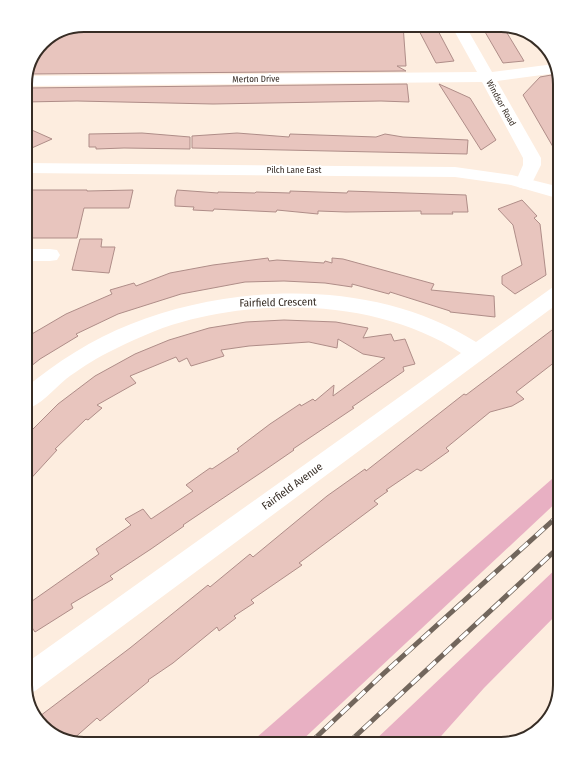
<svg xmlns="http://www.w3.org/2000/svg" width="585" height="769" font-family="'Fira Sans Condensed',sans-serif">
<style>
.green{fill:#e8b0c3}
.building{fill:#e8c5be;stroke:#af8d88}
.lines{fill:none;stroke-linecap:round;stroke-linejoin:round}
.street{fill:#fff;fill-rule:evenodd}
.secondary{fill:#fff;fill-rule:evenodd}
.rail-casing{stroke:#72665c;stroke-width:5}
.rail{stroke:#fff;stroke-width:3.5;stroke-dasharray:11;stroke-linecap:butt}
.labels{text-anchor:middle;stroke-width:3.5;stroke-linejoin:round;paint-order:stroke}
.far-street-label{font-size:9px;fill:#372d25;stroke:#fff}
.street-label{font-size:11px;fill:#372d25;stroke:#fff}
.rim{fill:none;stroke:#372d25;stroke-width:2}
</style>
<rect width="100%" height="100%" fill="#fdeddf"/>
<!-- green -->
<g class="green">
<path d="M560 472V499L298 744H249Z"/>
<path d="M560 565V611L484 688 434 744H371Z"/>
</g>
<!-- building -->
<g class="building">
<path d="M84 25H403L406 66H397L406 71 28 74 45 40Z"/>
<path d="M416 25H435L454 61 436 63Z"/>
<path d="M481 25H496L504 28 524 61 503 63Z"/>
<path d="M557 74 560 84V159L523 95 540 77Z"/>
<path d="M407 84 409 102 381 101 213 104 77 101 25 102V88Z"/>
<path d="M439 84 470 98 496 140 481 150Z"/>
<path d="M25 127 52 139 25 151Z"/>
<path d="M142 133 190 137V149L124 148 96 149V147H89V134Z"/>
<path d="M237 133 289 137 290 134 376 137 385 134 403 137 468 140 467 154 192 148V136Z"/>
<path d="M25 190H87V191L133 190 129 208H84L77 238H25Z"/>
<path d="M177 190 218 193V192L255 193 256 192 290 193V191L347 193 348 191 466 195 468 212H452L453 214H421V211L346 212 318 211V214L277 210 276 212 214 209 213 211 193 210 194 207 175 206V198Z"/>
<path d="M522 200 537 216 534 218 540 224 546 275 515 294 502 284V276L522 265 513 225 498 209Z"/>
<path d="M80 239H102L101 247H115L109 273 72 270Z"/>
<path d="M268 258 269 261 277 260 324 263 325 261 332 263V258L343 259 434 284 431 290 494 296 495 317 450 312V311L390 292 389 294 352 284V287L325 283 284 281 245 282 181 294 118 314 76 334 78 336 40 359 25 371V338L66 314 112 294 110 290 134 283 136 286 170 273 213 265Z"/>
<path d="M284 320 336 322 368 328 363 338 391 334 394 341 405 339 415 364 403 367 404 371 352 407 354 408 293 449 294 450 262 472 183 525 184 526 151 549 110 576 113 579 71 604 73 608 35 632 25 617V606L99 554 96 549 131 525 125 519 143 509 151 519 193 491 186 485 200 475 210 468 212 469 239 451 237 449 270 424 300 404 301 406 313 399 315 401 334 385 333 396 385 358 363 354 338 339 337 348 309 342 249 346 221 350 224 356 191 366 187 358 179 362 176 357 130 376 136 383 97 405 102 408 88 420 86 419 55 449 57 450 25 485V437L58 404 95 376 135 354 169 340 209 328 246 322Z"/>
<path d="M560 324V358L516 392 524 399 512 406 490 412 446 448 449 451 421 471 417 469 386 490 388 491 374 501 378 504 299 563 302 565 251 600 254 603 234 616 236 618 219 631 217 627 173 663 148 680 149 681 100 721 97 718 71 741 54 736 36 719 130 648 208 585 210 587 250 554 253 557 327 496 365 469 366 471 464 394 466 395Z"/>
</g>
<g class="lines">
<!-- street -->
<g class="street">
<path d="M451 25H465L492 72 554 64 557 73 497 81 541 158V165L530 187 524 189 518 187 515 183 523 165V158L482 82 25 86 27 76 477 72Z"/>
<path d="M25 249H50L57 250 60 255 57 260 50 261H25Z"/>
<path d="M560 285V302L35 691 28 694 25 685V664L461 353C383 302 270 297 182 322 156 329 131 341 107 353 93 360 78 370 66 379 53 390 41 405 25 410V388C57 362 92 339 131 324 237 282 377 279 476 342L553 287Z"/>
</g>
<!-- secondary -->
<path class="secondary" d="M25 163 455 167 512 175 560 187V199L511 185 455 177 25 173Z"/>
<defs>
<g id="rail">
<path d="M309 744 382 675 560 514"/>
<path d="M347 744 560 546"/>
</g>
</defs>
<!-- rail casing -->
<use href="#rail" class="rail-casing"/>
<!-- rail -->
<use href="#rail" class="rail"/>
</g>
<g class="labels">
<!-- far-street labels -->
<g class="far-street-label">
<text transform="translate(256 79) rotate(-1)" y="3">Merton Drive</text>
<text transform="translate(501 103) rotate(61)" y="3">Windsor Road</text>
<text x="294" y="173">Pilch Lane East</text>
</g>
<!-- street labels -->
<g class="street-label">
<text transform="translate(278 302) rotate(-1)" y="4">Fairfield Crescent</text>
<text transform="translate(292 486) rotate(-36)" y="4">Fairfield Avenue</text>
</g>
</g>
<!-- crop -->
<path d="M0 0H585V769H0ZM84 32H501A52 52 0 0 1 553 84V685A52 52 0 0 1 501 737H84A52 52 0 0 1 32 685V84A52 52 0 0 1 84 32Z" fill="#fff" fill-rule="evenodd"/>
<path class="rim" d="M84 32H501A52 52 0 0 1 553 84V685A52 52 0 0 1 501 737H84A52 52 0 0 1 32 685V84A52 52 0 0 1 84 32Z"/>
</svg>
